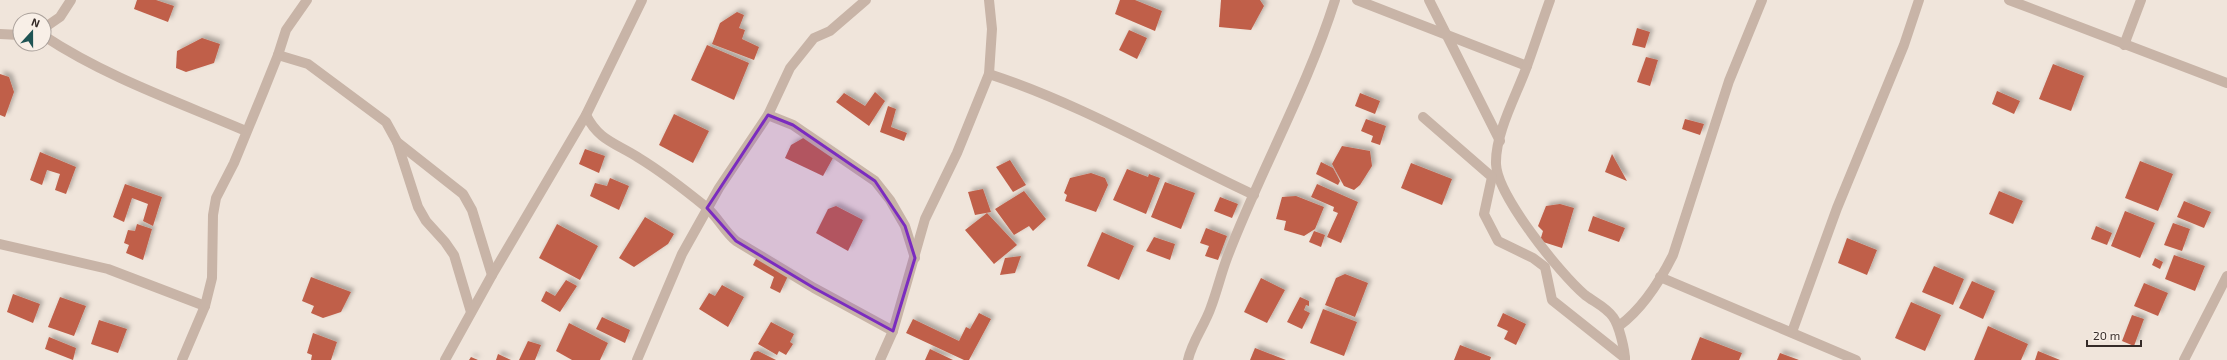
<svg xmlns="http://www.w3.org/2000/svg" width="2227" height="360" font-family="'Exo 2',sans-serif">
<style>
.building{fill:#c05f49;filter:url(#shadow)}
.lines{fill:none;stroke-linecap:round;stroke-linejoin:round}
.street{stroke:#c8b4a7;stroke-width:10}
.marked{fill:#7b2cbf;fill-opacity:0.2;stroke:#7b2cbf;stroke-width:3;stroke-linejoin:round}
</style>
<defs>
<filter id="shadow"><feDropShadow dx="3.5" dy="-3.5" stdDeviation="2" flood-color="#0004"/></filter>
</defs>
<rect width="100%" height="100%" fill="#f0e5db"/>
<!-- building -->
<g class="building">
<path d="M137 0H156L174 6 168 22 134 9Z"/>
<path d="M1120 0H1135L1162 11 1155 31 1115 14Z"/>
<path d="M1221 0H1260L1264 6 1251 30 1219 27Z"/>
<path d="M737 12 744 15 739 28 745 30 742 39 759 47 754 60 712 44 720 23Z"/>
<path d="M1637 28 1650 32 1645 48 1632 45Z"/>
<path d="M1129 30 1147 38 1137 59 1119 50Z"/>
<path d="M202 38 220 44 214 63 186 72 176 68 177 51Z"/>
<path d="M707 45 749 63 734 100 691 80Z"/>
<path d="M1646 57 1658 60 1650 86 1637 82Z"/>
<path d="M2053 64 2084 76 2071 111 2039 99Z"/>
<path d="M0 74 9 77 14 92 5 117 0 115Z"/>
<path d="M1997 91 2020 101 2014 114 1992 104Z"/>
<path d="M875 92 885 101 869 126 836 102 844 93 865 106Z"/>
<path d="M1360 93 1380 101 1375 114 1355 106Z"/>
<path d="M888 106 896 109 891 127 907 133 904 141 880 132Z"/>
<path d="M674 114 709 131 693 163 659 145Z"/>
<path d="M1366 119 1386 126 1380 145 1371 142 1373 136 1361 131Z"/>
<path d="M1685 119 1704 124 1700 135 1682 129Z"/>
<path d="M805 137 834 156 823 176 785 158 791 145Z"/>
<path d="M1342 146 1370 151 1372 166 1360 185 1354 190 1344 186 1332 164Z"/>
<path d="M585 149 605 156 599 173 579 164Z"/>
<path d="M40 152 76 167 66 194 55 190 60 174 47 170 42 185 30 180Z"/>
<path d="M1612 154 1627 181 1605 172Z"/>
<path d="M1010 160 1026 185 1013 192 996 167Z"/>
<path d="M2140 161 2173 174 2158 211 2125 198Z"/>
<path d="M1321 162 1333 168 1340 181 1338 185 1316 174Z"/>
<path d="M1411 163 1452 179 1442 205 1401 188Z"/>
<path d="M1127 169 1148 177 1149 174 1160 178 1146 214 1113 200Z"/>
<path d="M1091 173 1105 178 1108 185 1096 212 1065 201 1067 195 1064 193 1070 178Z"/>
<path d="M610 178 629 186 619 210 590 196 595 183 607 186Z"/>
<path d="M1165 182 1195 193 1181 229 1151 217Z"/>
<path d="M125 184 162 197 153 226 143 221 148 204 132 198 124 222 113 217Z"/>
<path d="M1317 184 1358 202 1341 243 1327 237 1338 213 1333 211 1334 207 1311 197Z"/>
<path d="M983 189 991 212 975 215 968 192Z"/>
<path d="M1024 191 1046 219 1033 231 1029 226 1014 235 995 209Z"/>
<path d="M1999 191 2023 201 2013 224 1989 214Z"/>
<path d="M1296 196 1324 207 1315 229 1304 236 1284 230 1286 221 1276 219 1282 197Z"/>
<path d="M1220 197 1238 204 1232 218 1214 211Z"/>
<path d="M2184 201 2211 212 2204 228 2177 217Z"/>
<path d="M1560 204 1574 208 1562 248 1540 241 1543 231 1538 226 1546 206Z"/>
<path d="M836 206 863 220 848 251 816 233 828 209Z"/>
<path d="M2125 211 2155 223 2140 258 2111 246Z"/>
<path d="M987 213 1017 245 994 264 965 230Z"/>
<path d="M1593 216 1625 228 1619 242 1588 231Z"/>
<path d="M645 217 674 234 668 244 634 267 619 258Z"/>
<path d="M2173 223 2190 229 2182 251 2164 245Z"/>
<path d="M137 224 152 229 143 260 126 253 129 245 124 243 128 230 135 231Z"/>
<path d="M557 224 598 246 580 280 539 258Z"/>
<path d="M2096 226 2112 233 2107 245 2091 239Z"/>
<path d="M1206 228 1227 236 1218 260 1205 256 1209 246 1200 243Z"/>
<path d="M1314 231 1325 235 1321 247 1309 242Z"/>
<path d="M1102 232 1134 246 1119 280 1087 266Z"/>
<path d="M1154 237 1175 244 1170 260 1146 251Z"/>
<path d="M1847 238 1877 250 1867 275 1838 263Z"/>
<path d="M2174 255 2205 266 2195 291 2165 279Z"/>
<path d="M1021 256 1015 273 1000 275 1005 258Z"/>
<path d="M757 257 788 276 780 293 770 288 774 277 753 265Z"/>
<path d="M2155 258 2163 262 2160 269 2152 265Z"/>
<path d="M1934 266 1964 279 1953 305 1922 292Z"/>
<path d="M1345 274 1368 283 1355 317 1325 305 1336 278Z"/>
<path d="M311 277 351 292 341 312 323 318 311 313 314 306 302 301Z"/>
<path d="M1261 278 1285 290 1267 323 1244 312Z"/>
<path d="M566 280 577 286 560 312 541 301 546 291 555 296Z"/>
<path d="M1972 281 1995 291 1983 319 1959 308Z"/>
<path d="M2144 283 2168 293 2158 316 2134 306Z"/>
<path d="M722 285 744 297 728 327 699 309 709 293 715 296Z"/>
<path d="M13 294 40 304 33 323 7 312Z"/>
<path d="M60 297 86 306 74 336 48 327Z"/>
<path d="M1300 297 1309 301V306L1306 305 1304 310 1310 313 1302 329 1287 322Z"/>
<path d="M1911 302 1941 315 1925 351 1895 338Z"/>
<path d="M1323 309 1357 322 1344 356 1310 343Z"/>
<path d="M979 313 991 319 969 360H964L906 333 913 319 959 341 966 327 970 329Z"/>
<path d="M1503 313 1526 324 1516 345 1504 339 1508 331 1497 326Z"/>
<path d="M2132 315 2144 319 2134 346 2122 341Z"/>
<path d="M602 317 630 330 625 343 596 329Z"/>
<path d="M99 320 127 329 118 353 91 344Z"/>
<path d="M771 322 794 334 790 342 793 344 786 355 779 351 777 355 758 344Z"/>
<path d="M569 323 608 343 600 360H572L556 351Z"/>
<path d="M1988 326 2028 344 2021 360H1974Z"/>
<path d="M313 333 337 342 331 360H311L312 355 307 353Z"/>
<path d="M49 337 76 348 73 360 45 349Z"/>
<path d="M1700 337 1742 353 1739 360H1691Z"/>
<path d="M528 341 541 345 535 360H519Z"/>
<path d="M1460 345 1491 357 1490 360H1454Z"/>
<path d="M1255 348 1286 360H1250Z"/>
<path d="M930 349 953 360H925Z"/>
<path d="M758 351 776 360H750L754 352Z"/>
<path d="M2038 351 2060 360H2035Z"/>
<path d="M1780 353 1799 360H1777Z"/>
<path d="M498 354 511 360H496Z"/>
<path d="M471 357 478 360H469Z"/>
</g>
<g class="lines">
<!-- street -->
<g class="street">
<path d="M1357 0 1527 66"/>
<path d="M1429 0 1500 141"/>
<path d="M1550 0C1542 22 1535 44 1527 66 1517 94 1495 133 1496 164 1497 195 1560 274 1585 295 1594 302 1606 307 1613 317 1619 325 1625 350 1625 360"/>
<path d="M2009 0 2227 83"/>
<path d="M44 28 60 17 71 0"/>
<path d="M0 34 20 35"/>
<path d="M44 36C106 77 178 102 246 131"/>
<path d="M2124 45 2141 0"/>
<path d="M278 55 308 64 386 122 397 142 463 194 472 210 492 275"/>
<path d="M989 74C1081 104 1166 154 1254 195"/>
<path d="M586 115C599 141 616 143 639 158 662 172 685 190 706 207 717 216 724 231 736 241L814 288 893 331"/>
<path d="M768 115 793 125 875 181 890 200 905 226 915 258"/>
<path d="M1423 117 1492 177 1484 214 1498 241 1533 258 1545 267 1552 300 1625 358"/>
<path d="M397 142 418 207 426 221 445 242 454 255 471 312"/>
<path d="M0 244 108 269 205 306"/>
<path d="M1660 277 1856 360"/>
<path d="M1619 326C1642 309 1660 281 1673 255L1729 81 1762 0"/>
<path d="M1792 332 1837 208 1904 45 1919 0"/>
<path d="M182 360 205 306 212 278 213 215 216 198 234 163 264 90 278 55 286 30 307 0"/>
<path d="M445 360 492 275 586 115 642 0"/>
<path d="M637 360 682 254 719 188 768 115 790 68 814 38 830 31 866 0"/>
<path d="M880 360 893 331 925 219 957 153 989 74 992 29 989 0"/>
<path d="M1188 360C1192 341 1205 325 1211 307 1217 291 1221 274 1227 258 1260 171 1307 89 1335 0"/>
<path d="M2184 360 2227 276"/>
</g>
</g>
<!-- marked area -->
<path class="marked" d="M768 115 793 125 875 181 905 226 915 258 893 331 814 288 736 241 707 208Z"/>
<!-- north arrow -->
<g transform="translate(32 32) rotate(21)"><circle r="19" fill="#f8efe7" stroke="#aaa19b"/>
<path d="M0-3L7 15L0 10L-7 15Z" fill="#1f5454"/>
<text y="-6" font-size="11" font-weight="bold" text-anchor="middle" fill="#352b28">N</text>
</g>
<!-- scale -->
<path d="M2087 340v6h54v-6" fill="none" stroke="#352b28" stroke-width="2"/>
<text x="2093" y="340" font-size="12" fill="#352b28" stroke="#f8efe7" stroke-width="3" paint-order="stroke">20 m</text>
</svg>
